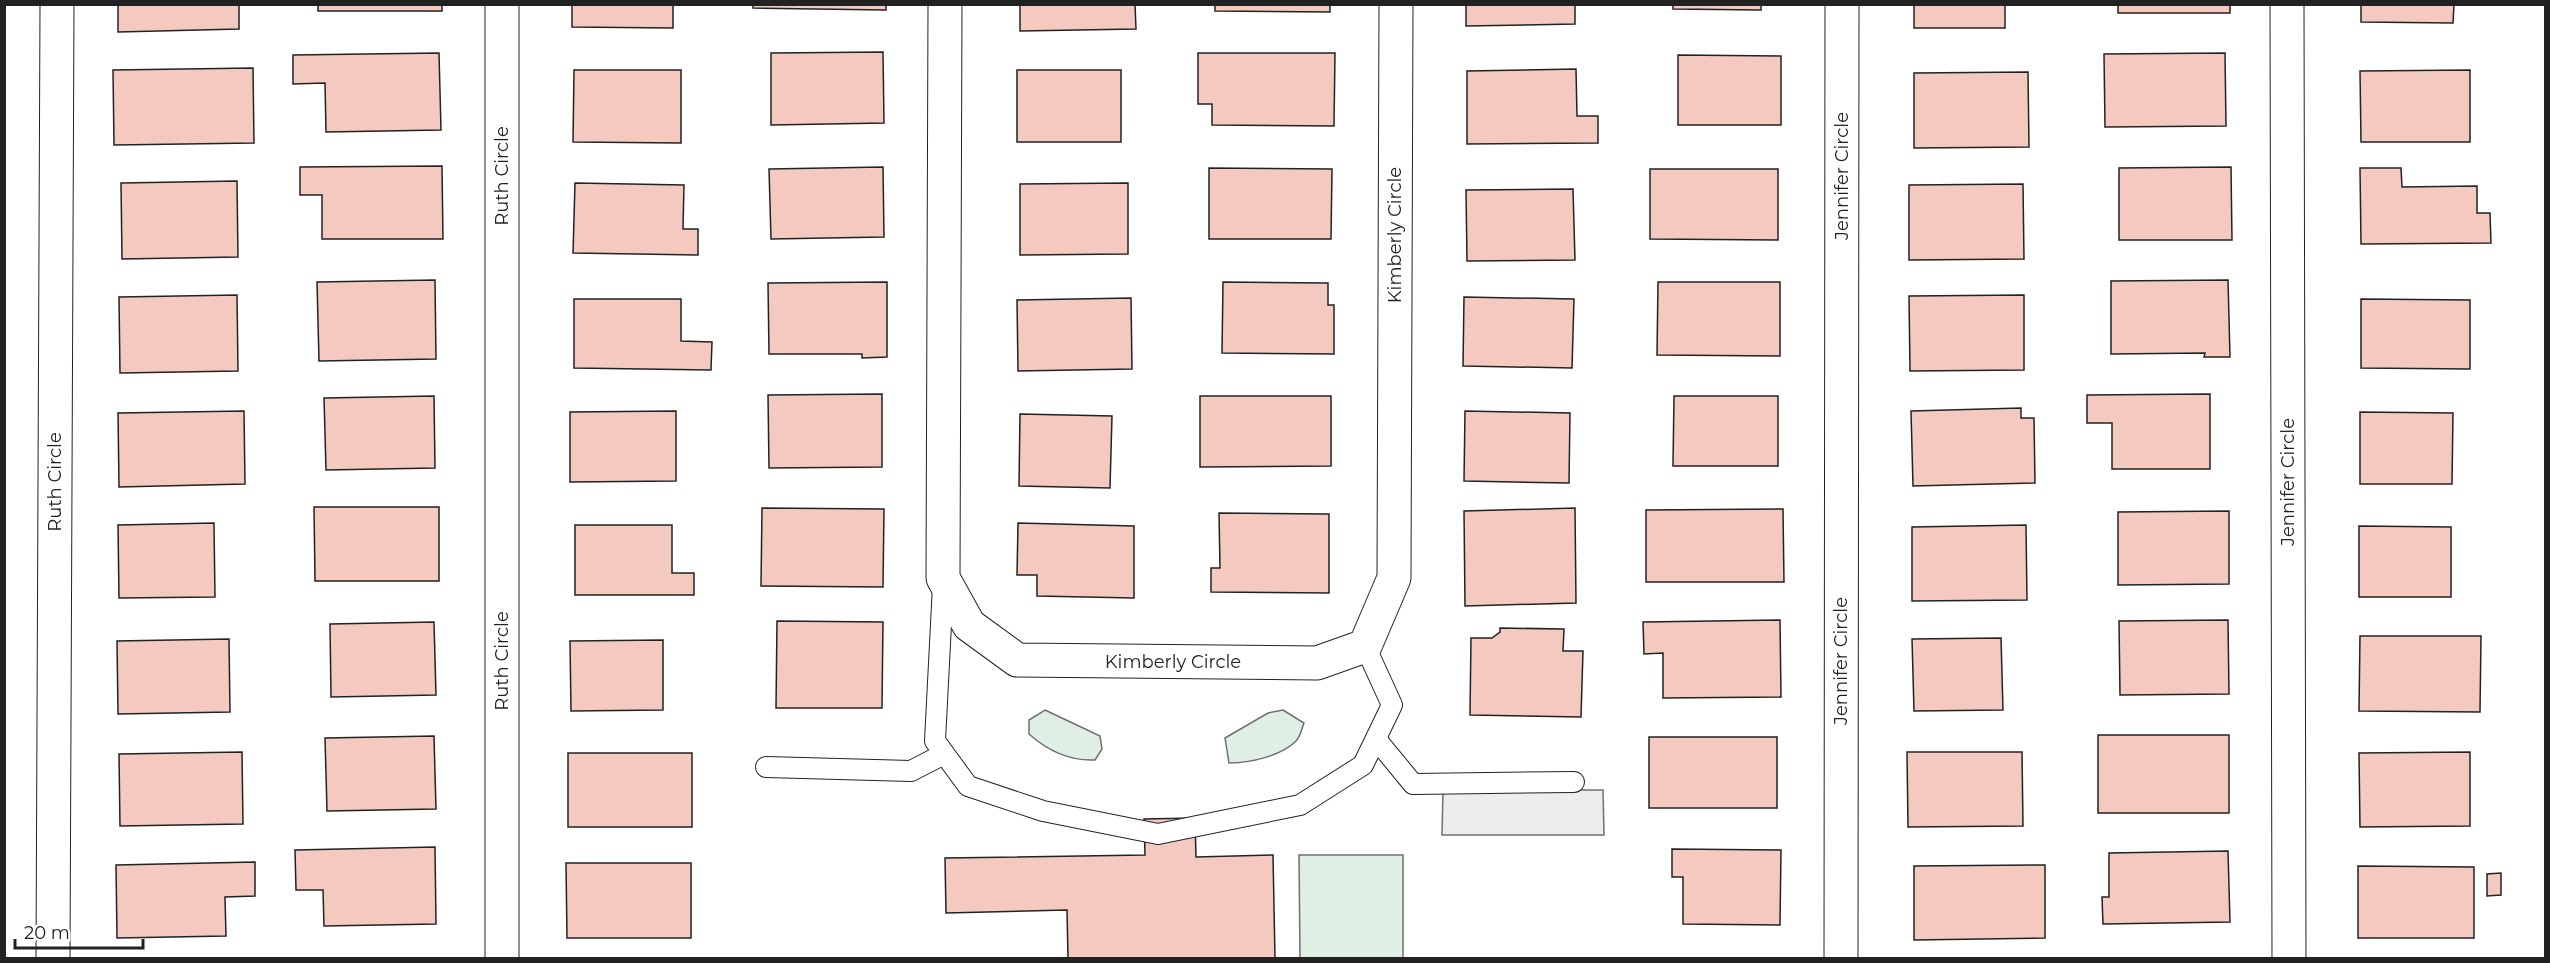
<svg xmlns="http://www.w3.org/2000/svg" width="2550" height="963" font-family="Montserrat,sans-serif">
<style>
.green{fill:#e0efe3;stroke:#6f6f6f;stroke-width:1.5}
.parking{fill:#ededed;stroke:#6f6f6f;stroke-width:1.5}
.building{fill:#f3c9c0;stroke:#222;stroke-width:1.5}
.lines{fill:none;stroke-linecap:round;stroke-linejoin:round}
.service-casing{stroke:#222;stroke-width:22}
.minor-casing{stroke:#222;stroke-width:35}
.service{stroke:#fff;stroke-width:20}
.minor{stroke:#fff;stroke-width:33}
.labels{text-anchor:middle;stroke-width:4.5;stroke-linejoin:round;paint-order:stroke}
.street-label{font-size:18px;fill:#222;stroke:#fff}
</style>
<rect width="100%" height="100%" fill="#fff"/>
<!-- green -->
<g class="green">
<path d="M1045 710 1100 736 1102 749 1095 760C1070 761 1048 751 1029 734V720Z"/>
<path d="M1283 710 1304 723C1302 728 1300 737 1296 741 1281 756 1250 763 1229 763L1225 738 1268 713Z"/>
<path d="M1299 855H1403V958H1300Z"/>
</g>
<!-- parking -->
<path class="parking" d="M1443 790H1603L1604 835H1442Z"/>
<!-- building -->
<g class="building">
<path d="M118 4H239V29L118 32Z"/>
<rect x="318" y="4" width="124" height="7"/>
<path d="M572 4H673V28L572 27Z"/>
<path d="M753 4H886V10L753 8Z"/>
<path d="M1020 4H1135L1136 29 1020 31Z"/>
<path d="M1215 4H1330V12L1215 11Z"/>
<path d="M1466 4H1575V24L1466 26Z"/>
<path d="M1673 4H1761V10L1673 9Z"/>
<rect x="1914" y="4" width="91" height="24"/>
<rect x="2118" y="4" width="112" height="9"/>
<path d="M2361 4H2454L2453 23 2361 22Z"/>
<path d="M883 52 884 123 771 125V53Z"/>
<path d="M439 53 441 130 326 132 325 83 293 84V55Z"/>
<path d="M1198 53H1335L1334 126 1212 125V104H1198Z"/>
<path d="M2225 53 2226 126 2105 127 2104 54Z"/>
<path d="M1678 55 1781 56V125H1678Z"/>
<path d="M253 68 254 143 114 145 113 70Z"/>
<path d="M1576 69 1577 116H1598V143L1467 144V71Z"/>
<path d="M574 70H681V143L573 142Z"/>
<rect x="1017" y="70" width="104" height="72"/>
<path d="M2470 70V142H2361L2360 71Z"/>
<path d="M2028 72 2029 147 1914 148V73Z"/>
<path d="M442 166 443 239H322V195H300V167Z"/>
<path d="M883 167 884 237 771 239 769 169Z"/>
<path d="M2231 167 2232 240H2119V168Z"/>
<path d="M1209 168 1332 169 1331 239H1209Z"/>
<path d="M2360 168H2401L2402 187 2477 186V213H2490L2491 243 2361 244Z"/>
<path d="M1650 169H1778V240L1650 239Z"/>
<path d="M237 181 238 257 122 259 121 183Z"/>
<path d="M575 183 684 185 683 229H698V255L573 253Z"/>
<path d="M1128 183V254L1020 255V184Z"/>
<path d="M2023 184 2024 259 1909 260V185Z"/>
<path d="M1573 189 1575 260 1467 261 1466 190Z"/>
<path d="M435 280 436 359 319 361 317 282Z"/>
<path d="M2228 280 2230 357H2204L2205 353 2111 354V281Z"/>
<path d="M887 282V357L862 358V354H769L768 283Z"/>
<path d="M1223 282 1328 283V305H1334V354L1222 353Z"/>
<path d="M1658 282H1780V356L1657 355Z"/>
<path d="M237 295 238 371 120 373 119 297Z"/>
<path d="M2024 295V370L1910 371 1909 296Z"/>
<path d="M1464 297 1574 299 1572 368 1463 366Z"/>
<path d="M1131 298 1132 369 1018 371 1017 300Z"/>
<path d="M574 299H681V341L712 342 711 370 574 368Z"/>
<path d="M2361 299 2470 300V369L2361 368Z"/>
<path d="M882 394V467L769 468 768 395Z"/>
<path d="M2210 394V469H2112V423H2087V395Z"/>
<path d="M434 396 435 468 326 470 324 398Z"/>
<path d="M1200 396H1331V466L1200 467Z"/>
<path d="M1674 396H1778V466H1673Z"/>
<path d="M2021 408V418H2034L2035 483 1913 486 1911 411Z"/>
<path d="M244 411 245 484 119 487 118 413Z"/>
<path d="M676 411V481L570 482V412Z"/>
<path d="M1465 411 1570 413 1569 483 1464 481Z"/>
<path d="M2360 412 2453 413 2452 484H2360Z"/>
<path d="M1020 414 1112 416 1110 488 1019 486Z"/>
<path d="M314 507H439V581H315Z"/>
<path d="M762 508 884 509 883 587 761 586Z"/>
<path d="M1575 508 1576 603 1465 606 1464 511Z"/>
<path d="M1783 509 1784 582H1646V510Z"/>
<path d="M2229 511V584L2118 585V512Z"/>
<path d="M1219 513 1329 514V593L1211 592V568H1220Z"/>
<path d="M214 523 215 597 119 598 118 525Z"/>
<path d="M1018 523 1134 526V598L1037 596V575H1017Z"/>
<path d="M575 525H672V573H694V595H575Z"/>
<path d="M2026 525 2027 600 1912 601V527Z"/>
<path d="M2359 526 2451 527V597H2359Z"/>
<path d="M1780 620 1781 697 1663 698V653L1644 654 1643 622Z"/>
<path d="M2228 620 2229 694 2120 695 2119 621Z"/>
<path d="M777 621 883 622 882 708H776Z"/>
<path d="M434 622 436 695 331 697 330 624Z"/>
<path d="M1500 628 1564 629 1563 651H1583L1581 717 1470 715 1471 638H1492L1500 632Z"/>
<path d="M2360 636H2481L2480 712 2359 711Z"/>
<path d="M2001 638 2003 710 1914 711 1912 639Z"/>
<path d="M229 639 230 712 118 714 117 641Z"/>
<path d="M663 640V710L571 711 570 641Z"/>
<rect x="2098" y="735" width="131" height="78"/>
<path d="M434 736 436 809 327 811 325 738Z"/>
<rect x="1649" y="737" width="128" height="71"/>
<path d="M242 752 243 824 120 826 119 754Z"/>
<path d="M1907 752H2022L2023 826 1908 827Z"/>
<path d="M2470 752V826L2360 827 2359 753Z"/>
<rect x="568" y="753" width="124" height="74"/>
<path d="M1195 818 1196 857 1273 855 1275 958H1068L1067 910 946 913 945 858 1145 855 1144 819Z"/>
<path d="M435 847 436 924 324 926 323 890H296L295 850Z"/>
<path d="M1672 849 1781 850 1780 925 1683 924V877H1672Z"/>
<path d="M2228 851 2230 922 2103 924 2102 897H2109V853Z"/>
<path d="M255 862V896L225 897 226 936 117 938 116 865Z"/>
<path d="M566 863H691V938H567Z"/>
<path d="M2045 865V938L1914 940V866Z"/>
<path d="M2358 866 2474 867V938H2358Z"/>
<path d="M2501 873V895L2487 896V874Z"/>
</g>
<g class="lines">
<defs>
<g id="service">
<path d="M943 585 935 741 968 786 1043 811 1158 834 1300 805 1363 765 1392 705 1365 646"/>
<path d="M1376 739 1413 784 1574 782"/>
<path d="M766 767 911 771 944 754"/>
</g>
<g id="minor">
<path d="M945 4 943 578 969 625 1017 660 1317 663 1365 646 1394 578 1396 4"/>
<path d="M2287 4 2289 958"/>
<path d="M53 958 57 4"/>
<path d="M502 958V4"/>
<path d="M1841 958 1842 4"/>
</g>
</defs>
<!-- service casing -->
<use href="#service" class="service-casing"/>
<!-- minor casing -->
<use href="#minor" class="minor-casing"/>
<!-- service -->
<use href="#service" class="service"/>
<!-- minor -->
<use href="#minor" class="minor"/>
</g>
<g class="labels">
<!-- street labels -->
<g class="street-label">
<text transform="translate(502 176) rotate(-90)" y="6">Ruth Circle</text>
<text transform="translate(1842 176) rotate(-90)" y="6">Jennifer Circle</text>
<text transform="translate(1395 235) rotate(-90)" y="6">Kimberly Circle</text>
<text transform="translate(55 482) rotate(-90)" y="6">Ruth Circle</text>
<text transform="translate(2288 482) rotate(-90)" y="6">Jennifer Circle</text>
<text transform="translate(502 661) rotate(-90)" y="6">Ruth Circle</text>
<text transform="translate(1841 661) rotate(-90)" y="6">Jennifer Circle</text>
<text x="1173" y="668">Kimberly Circle</text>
</g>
</g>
<!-- border -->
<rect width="2550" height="963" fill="none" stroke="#222222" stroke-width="12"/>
<!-- scale -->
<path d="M15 939v9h128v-9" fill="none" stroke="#222222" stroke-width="3"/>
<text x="24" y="939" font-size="18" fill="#222222" stroke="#ffffff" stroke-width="4.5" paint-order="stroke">20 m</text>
</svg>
